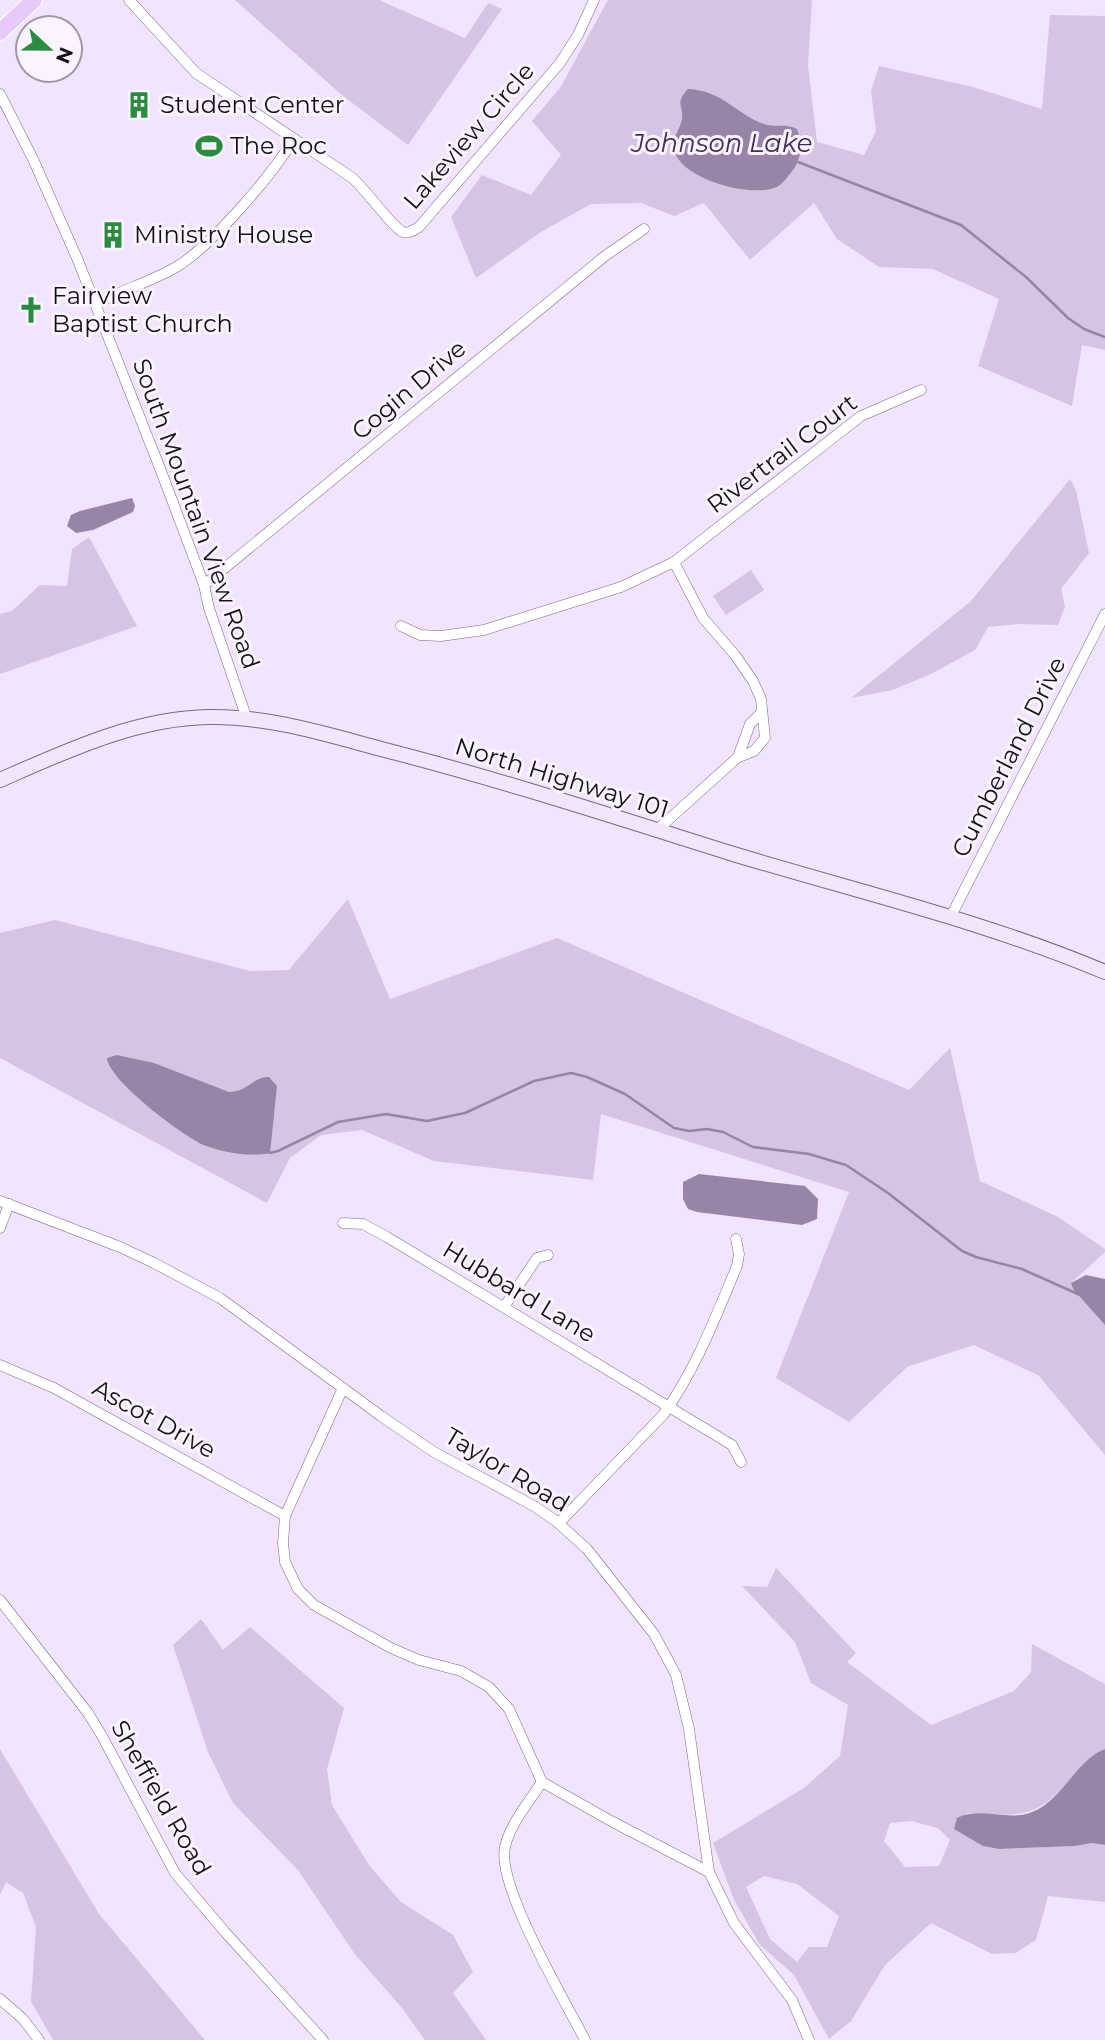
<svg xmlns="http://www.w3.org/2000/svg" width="1105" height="2040" font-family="Montserrat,sans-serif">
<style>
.green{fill:#d6c4e4;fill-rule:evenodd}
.water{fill:#9784a6}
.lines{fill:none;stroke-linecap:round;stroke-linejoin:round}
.stream{stroke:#9784a6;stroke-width:2.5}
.street-casing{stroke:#776a81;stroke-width:11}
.secondary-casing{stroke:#776a81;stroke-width:16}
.primary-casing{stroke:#fff;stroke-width:18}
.street{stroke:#fff;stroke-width:10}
.secondary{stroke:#f2e5fc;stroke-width:14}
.primary{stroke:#e6cbfa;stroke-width:16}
.labels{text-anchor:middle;stroke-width:6;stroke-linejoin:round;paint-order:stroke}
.poi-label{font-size:24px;fill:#140f18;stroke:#faf4ff;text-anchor:start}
.street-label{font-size:24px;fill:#140f18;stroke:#faf4ff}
.water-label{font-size:26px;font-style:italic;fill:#462b59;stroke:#faf4ff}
</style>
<rect width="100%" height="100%" fill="#f2e3fe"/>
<!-- green -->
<g class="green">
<path d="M235 0H379L465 38 488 3 502 9 408 145 343 96Z"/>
<path d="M608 0H812L808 65 817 142 864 155 876 131 871 91 879 66 973 87 1042 109 1050 15 1105 16V350L1082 345 1072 406 978 366 999 299 933 269 879 267 837 239 814 203 750 260 704 203 674 216 641 203 591 204 541 232 476 278 451 217 482 175 531 195 561 155 532 121 560 88Z"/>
<path d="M1070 479 1076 490 1089 553 1061 589 1065 607 1058 625 1019 624 988 627 975 650 929 675 892 690 851 698 971 601Z"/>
<path d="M89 537 137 626 0 674V614L12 611 40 585 67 586 72 549Z"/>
<path d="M751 570 764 590 726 615 713 596Z"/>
<path d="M348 899 390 999 557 938 909 1090 950 1048 980 1181 1058 1217 1105 1249V1252L1071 1283 1073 1289 1105 1324V1455L1038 1375 974 1345 907 1367 849 1422 776 1378 849 1192 601 1114 593 1180 434 1161 362 1130 321 1135 290 1158 267 1203 0 1058V933L55 920 250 971 289 970Z"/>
<path d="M776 1568 856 1653 847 1662 931 1725 1014 1691 1031 1672 1032 1644 1105 1684V1749C1092 1753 1085 1764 1076 1774 1035 1819 1026 1816 967 1813L954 1828 983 1846 999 1849 1075 1846 1092 1843 1105 1845V1902L1048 1896 1036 1940 1015 1953 992 1954 931 1923 885 1965 851 2021 829 2039 794 1975 760 1945 734 1900 713 1843 804 1788 840 1756 848 1705 811 1683 795 1642 742 1586 767 1587ZM911 1821 938 1828 950 1840 939 1866 905 1867 884 1841 890 1823ZM764 1876 797 1884 839 1916 827 1947H809L797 1962 770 1939 746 1887Z"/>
<path d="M201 1619 223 1650 250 1627 344 1708 327 1769 332 1805 369 1865 401 1902 453 1935 473 1972 453 1993 486 2040H425L402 2008 354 1953 298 1870 233 1803 208 1752 173 1645Z"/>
<path d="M0 1749 99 1914 205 2040H53L31 2001 36 1927 23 1893 6 1882 0 1895Z"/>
</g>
<!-- water -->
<g class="water">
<path d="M688 89C724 91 735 114 764 124 775 128 786 123 797 129 802 144 802 157 793 170 787 177 783 185 774 188 748 197 681 179 674 150 672 137 680 130 682 119 684 105 674 104 688 89Z"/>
<path d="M132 498 135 506 133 512 93 530 76 533 67 526 71 515 80 511Z"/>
<path d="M117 1055 154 1063 229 1092C250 1091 252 1077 269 1077L277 1086 270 1153C250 1157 226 1153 206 1146 185 1138 108 1080 107 1058Z"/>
<path d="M699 1174 805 1186 818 1199 817 1219 802 1225 697 1212 688 1209 683 1199V1182Z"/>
<path d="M1086 1275 1105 1279V1325L1073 1289 1071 1283Z"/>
<path d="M1105 1749V1845L1092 1843 1075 1846 999 1849 983 1846 954 1829 957 1818C980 1806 1008 1822 1032 1812 1062 1801 1077 1759 1105 1749Z"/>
</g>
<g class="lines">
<!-- stream -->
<g class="stream">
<path d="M798 162 961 225 1026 277 1068 318 1084 329 1105 337"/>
<path d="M270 1153 278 1151 338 1122 386 1114 427 1121 465 1113 534 1081 571 1073 587 1077 625 1094 674 1128 689 1131 707 1129 723 1132 753 1147 809 1154 846 1165 888 1193 962 1251 976 1257 1022 1269 1080 1295"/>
</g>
<defs>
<g id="street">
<path d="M129 0 196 73 351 177C364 187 394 229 403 232 409 234 414 230 419 227L560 63 578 35 594 0"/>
<path d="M0 94 33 159 77 258 161 471 204 585 209 608 247 719"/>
<path d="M96 304C122 290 153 281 178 266 214 243 271 176 294 139"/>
<path d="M204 585 605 256 644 229"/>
<path d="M401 626 420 635 441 636 484 630 621 587 674 562 861 416 921 390"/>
<path d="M738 757 750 724 762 712"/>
<path d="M657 830 737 758 754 751 765 738 761 699 753 681 735 655 703 618 674 562"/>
<path d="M950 918 1105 614"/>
<path d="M0 1201 120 1247 154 1263 220 1298 381 1416 434 1452 534 1506 556 1521 587 1549 654 1634 676 1675 689 1729 709 1872 734 1923 792 2000 809 2040"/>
<path d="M343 1223 363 1224 387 1237 732 1445 741 1462"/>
<path d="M0 1228 9 1204"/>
<path d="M504 1307 537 1258 548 1255"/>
<path d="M0 1365 54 1388 285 1516"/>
<path d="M343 1388 285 1516 283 1543 285 1562 298 1589 314 1605 391 1648 419 1660 461 1671 489 1687 509 1709 542 1782 611 1821 709 1872"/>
<path d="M559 1523 663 1415C696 1369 715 1318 737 1266L739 1254 736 1239"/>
<path d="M0 1600 88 1713 102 1736 175 1873 225 1932 323 2040"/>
<path d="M542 1782C529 1802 510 1824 505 1847 496 1885 565 2001 585 2040"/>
<path d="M0 1999 23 2019 39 2040"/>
</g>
<path id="secondary" d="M0 780C66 751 136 718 209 717 270 716 328 735 385 750 502 780 615 817 730 853 855 891 984 921 1105 972"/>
<path id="primary" d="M0 32 34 0"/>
</defs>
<!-- street casing -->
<use href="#street" class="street-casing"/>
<!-- secondary casing -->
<use href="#secondary" class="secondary-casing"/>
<!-- primary casing -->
<use href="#primary" class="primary-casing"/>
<!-- street -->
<use href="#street" class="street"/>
<!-- secondary -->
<use href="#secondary" class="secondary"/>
<!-- primary -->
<use href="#primary" class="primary"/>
</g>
<!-- icons -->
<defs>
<symbol id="building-bare" viewBox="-9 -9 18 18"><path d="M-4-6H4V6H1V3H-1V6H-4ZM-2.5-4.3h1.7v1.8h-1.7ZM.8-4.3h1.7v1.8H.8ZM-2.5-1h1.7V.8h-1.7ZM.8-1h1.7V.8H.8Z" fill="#2a8c3f" stroke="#faf4ff" stroke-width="2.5" paint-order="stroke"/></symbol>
<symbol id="stadium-bare" viewBox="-9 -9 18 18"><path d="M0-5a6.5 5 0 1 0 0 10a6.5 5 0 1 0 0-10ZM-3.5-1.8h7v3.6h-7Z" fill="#2a8c3f" stroke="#faf4ff" stroke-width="2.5" paint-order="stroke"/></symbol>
<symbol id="church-bare" viewBox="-9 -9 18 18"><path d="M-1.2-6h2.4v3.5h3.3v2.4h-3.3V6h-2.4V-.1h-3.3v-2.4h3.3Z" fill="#2a8c3f" stroke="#faf4ff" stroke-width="2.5" paint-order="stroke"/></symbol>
</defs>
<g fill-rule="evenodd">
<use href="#building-bare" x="120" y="86" width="38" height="38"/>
<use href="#stadium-bare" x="190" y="127" width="38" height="38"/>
<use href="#building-bare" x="94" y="216" width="38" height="38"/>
<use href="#church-bare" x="12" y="291" width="38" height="38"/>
</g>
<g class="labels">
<!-- poi labels -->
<g class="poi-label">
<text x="160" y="113">Student Center</text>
<text x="230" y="154">The Roc</text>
<text x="134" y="243">Ministry House</text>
<text x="52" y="304">Fairview<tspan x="52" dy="28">Baptist Church</tspan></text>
</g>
<!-- street labels -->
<g class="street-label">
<text transform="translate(469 136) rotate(-49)" y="8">Lakeview Circle</text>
<text transform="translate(409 390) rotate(-40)" y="8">Cogin Drive</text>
<text transform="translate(782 454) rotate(-37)" y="8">Rivertrail Court</text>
<text transform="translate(196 514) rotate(70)" y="8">South Mountain View Road</text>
<text transform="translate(1009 757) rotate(-63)" y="8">Cumberland Drive</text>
<text transform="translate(562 778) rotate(17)" y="8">North Highway 101</text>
<text transform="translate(519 1292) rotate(31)" y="8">Hubbard Lane</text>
<text transform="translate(154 1419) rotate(29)" y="8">Ascot Drive</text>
<text transform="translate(507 1470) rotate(31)" y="8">Taylor Road</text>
<text transform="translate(161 1798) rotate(60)" y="8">Sheffield Road</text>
</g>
<!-- water labels -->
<g class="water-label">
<text x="722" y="152">Johnson Lake</text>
</g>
</g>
<!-- north arrow -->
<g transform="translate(49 49) rotate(112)"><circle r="33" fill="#faf4ff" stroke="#9e98a3" stroke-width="2"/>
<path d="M0-5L12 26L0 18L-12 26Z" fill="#2a8c3f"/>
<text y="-10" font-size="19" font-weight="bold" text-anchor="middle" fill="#140f18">N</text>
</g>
</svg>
